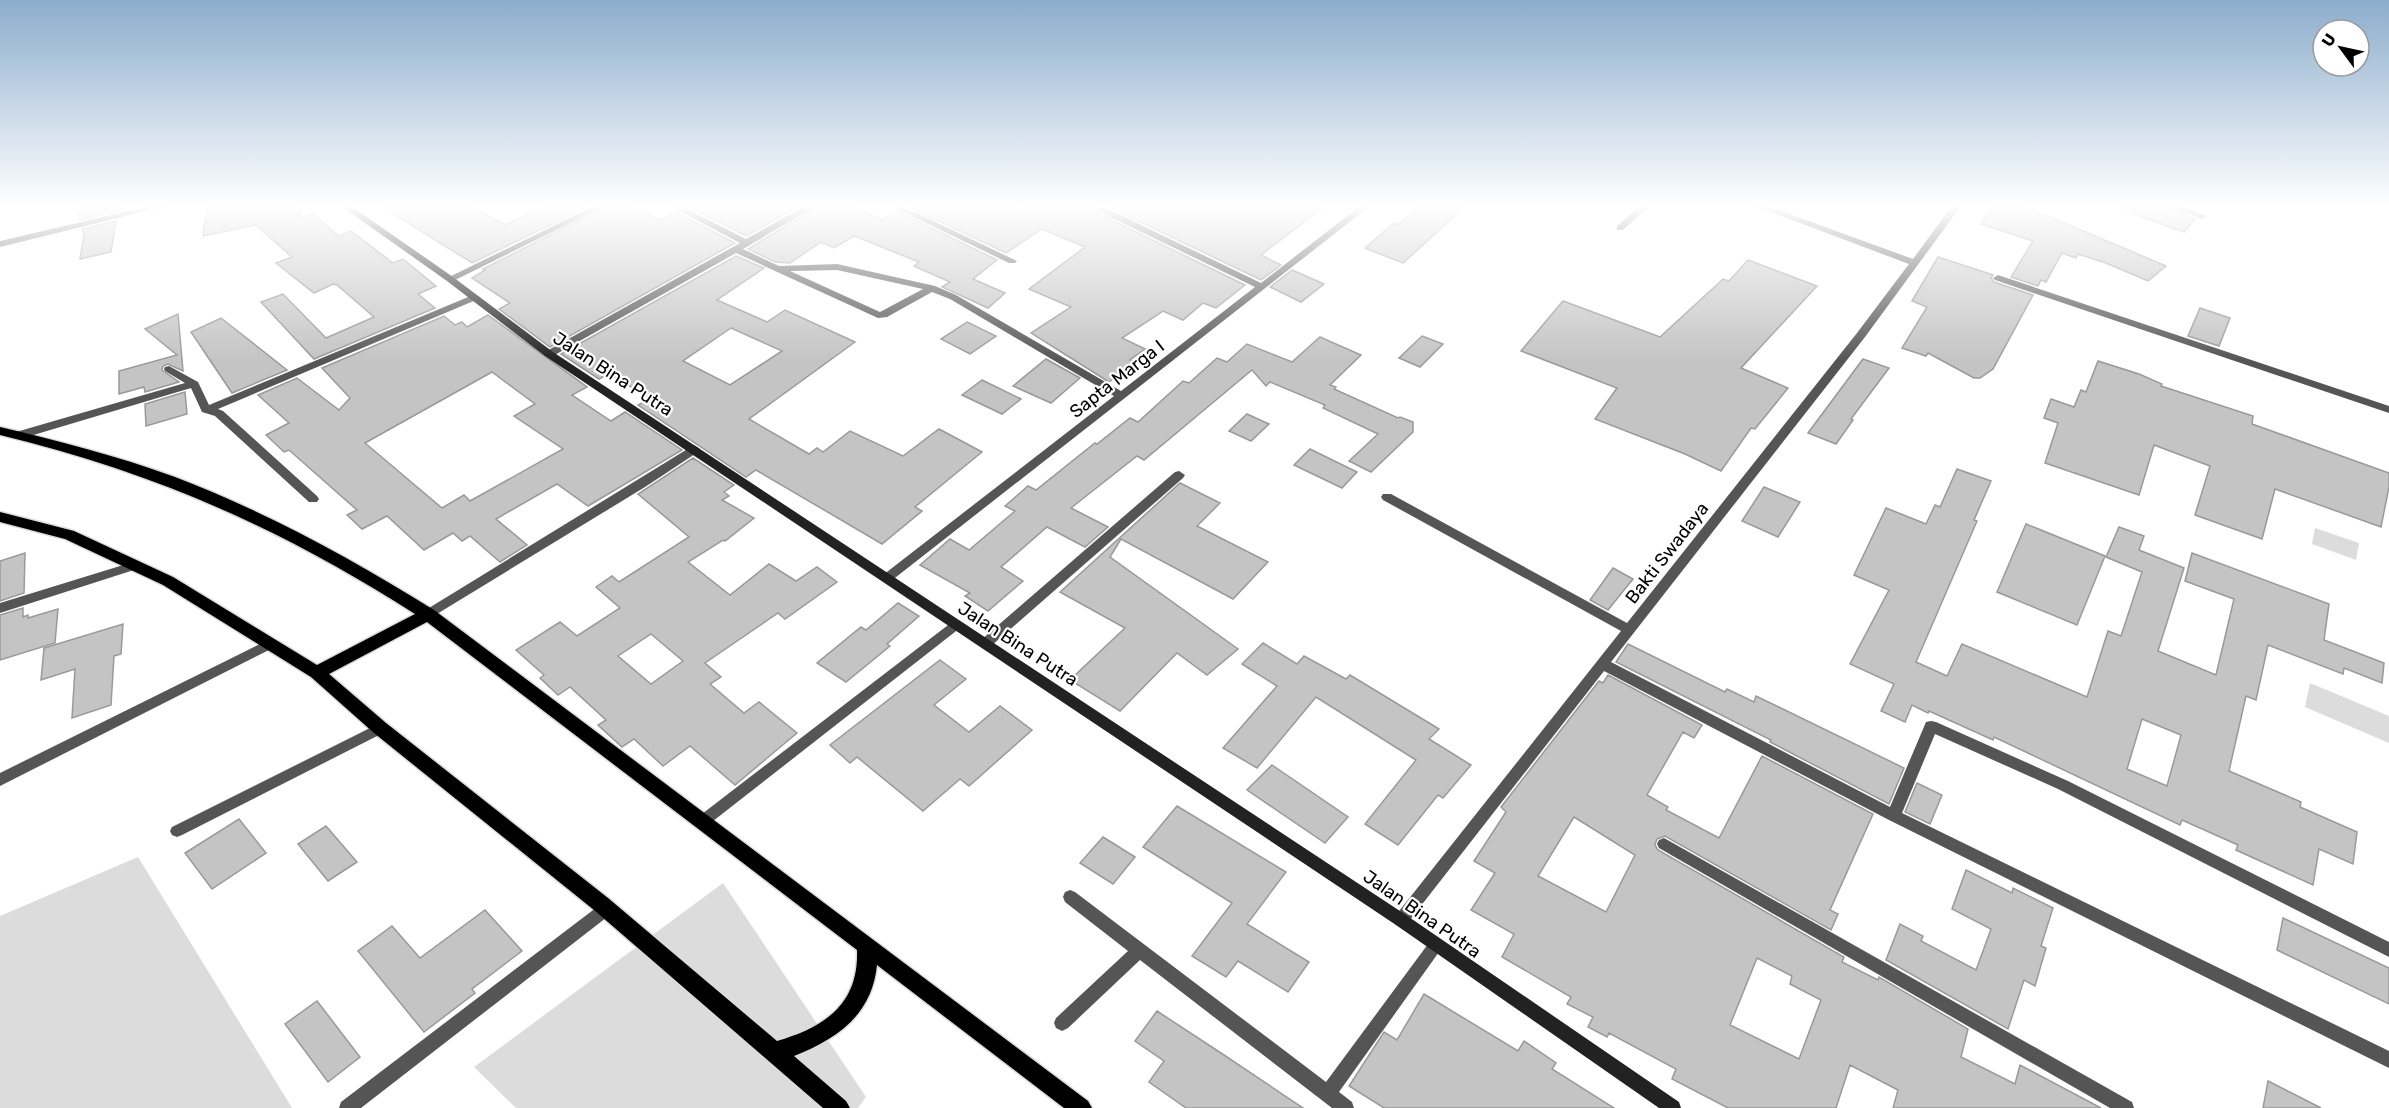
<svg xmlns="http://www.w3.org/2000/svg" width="2389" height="1108" font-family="Rubik,sans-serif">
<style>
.green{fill:#dcdcdc}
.building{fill:#c4c4c4;stroke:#999;stroke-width:1.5;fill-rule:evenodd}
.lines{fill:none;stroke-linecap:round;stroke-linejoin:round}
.primary-casing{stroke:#dbdbdb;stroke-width:3}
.street{fill:#555;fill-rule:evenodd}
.secondary{fill:#222;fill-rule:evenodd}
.primary{fill:#000;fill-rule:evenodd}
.labels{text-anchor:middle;stroke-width:4.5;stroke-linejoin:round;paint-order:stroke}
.street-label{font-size:18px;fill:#000;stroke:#fff}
</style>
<rect width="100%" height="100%" fill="#fff"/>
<!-- green -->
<g class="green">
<path d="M2315 528 2359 543 2356 560 2312 544Z"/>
<path d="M2310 683 2389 716V743L2305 707Z"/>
<path d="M138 857 292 1108H0V916Z"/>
<path d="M723 883 866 1097 858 1108H516L474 1067Z"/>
</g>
<!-- building -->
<g class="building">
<path d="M76 206H118L117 211 80 220Z"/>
<path d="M207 206H300V218L312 213 339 236 351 231 393 263 403 259 436 286 418 294 435 308 314 359 261 302 283 294 326 338 374 317 337 285 333 284 314 293 276 263 292 257 256 225 203 236Z"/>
<path d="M381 206H469L506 225 543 206H589L472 263Z"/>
<path d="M607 206H631L661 220 676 212 735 243 550 347 499 309 510 303 472 278 485 270 483 269Z"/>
<path d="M687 206H800L746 236Z"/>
<path d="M818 206H851L882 220 897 211 997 260 973 279 1005 293 988 308 942 287 950 282 914 266 919 262 854 236 834 248 821 242 790 263 775 262 748 249Z"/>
<path d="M907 206H1099V214L1245 285 1216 308 1203 303 1183 320 1163 311 1122 338 1145 349 1130 360 1134 362 1109 382 1031 333 1071 307 1029 289 1085 247 1042 229 1006 253Z"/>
<path d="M1107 206H1325L1261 255 1281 265 1261 280Z"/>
<path d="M1418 206H1466L1403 263 1365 248 1394 223 1398 225Z"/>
<path d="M1993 206 2029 208 2166 266 2148 281 2106 263 2078 254 2076 258 2062 253 2046 282 2041 280 2038 286 2011 277 2033 241 1981 224Z"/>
<path d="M2120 206H2165L2195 219 2184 232 2119 209Z"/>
<path d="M116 221 111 252 80 259 84 235 82 229Z"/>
<path d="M736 256 764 268 717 300 767 322 785 310 855 342 749 419 809 454 817 448 823 452 850 431 903 456 939 429 982 452 915 507 922 511 882 544 756 470 746 477 638 405 651 398 608 374 599 379 561 354ZM731 328 782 351 730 385 683 361Z"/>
<path d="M1938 257 1993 275 1991 278 1994 282 2033 295 1993 369 1980 378H1974L1928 353 1926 356 1902 348 1927 307 1912 301Z"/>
<path d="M1748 260 1817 286 1741 368 1788 388 1755 429 1751 428 1721 471 1685 454 1595 419 1617 388 1521 351 1563 301 1660 337 1723 279 1729 281Z"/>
<path d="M1292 270 1324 284 1301 302 1270 287Z"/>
<path d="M2200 308 2230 318 2219 346 2188 336Z"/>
<path d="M178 314 183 371 168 364 163 366 162 370 179 382 145 392 144 387 119 394V371L177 355 145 329Z"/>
<path d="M488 315 587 387 572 395 611 421 625 412 682 450 588 506 557 484 496 519 527 545 500 562 470 536 462 541 453 533 424 550 387 516 362 529 347 515 357 510 289 450 284 452 266 435 289 423 258 395 297 378 339 410 350 398 322 368 444 316 455 325 462 322 467 327ZM492 372 535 404 514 416 563 449 470 501 464 495 442 508 365 443Z"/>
<path d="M221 318 287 370 232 393 191 332Z"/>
<path d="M967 322 996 336 970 354 941 339Z"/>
<path d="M1422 336 1443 344 1420 367 1399 358Z"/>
<path d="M1320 337 1361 355 1330 385 1336 387 1334 389 1398 418 1400 417 1413 422V432L1371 472 1349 461 1378 434 1323 408 1325 405 1270 382 1266 386 1252 370 1144 460 1137 456 1071 508 1108 527 1085 547 1047 527 1001 567 1023 581 988 611 965 596 970 593 920 565 950 539 969 550 1015 511 1005 506 1028 486 1036 490 1095 443 1097 444 1130 418 1138 422 1183 381 1189 383 1217 358 1227 362 1247 344 1292 362Z"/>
<path d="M1046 359 1080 378 1051 403 1013 386Z"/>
<path d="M1863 359 1889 368 1851 419 1853 420 1836 444 1808 433Z"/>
<path d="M2098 361 2139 374 2162 384 2161 386 2253 416 2252 424 2389 473V487L2381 527 2275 489 2262 539 2195 515 2210 466 2154 445 2139 495 2045 463 2058 423 2044 418 2051 399 2074 407 2081 390 2086 392Z"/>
<path d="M982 380 1021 399 1002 414 962 395Z"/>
<path d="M185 392 187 414 146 426 145 404Z"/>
<path d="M1247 414 1269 424 1251 441 1229 431Z"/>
<path d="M1310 449 1357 472 1342 488 1294 465Z"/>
<path d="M693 458 734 485 724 492 729 496 722 500 754 518 725 541 723 540 688 562 730 595 769 564 796 581 817 567 837 582 785 619 778 613 705 663 721 677 710 684 744 713 759 702 797 733 735 785 690 746 663 766 634 739 622 747 598 725 606 720 570 687 558 695 540 678 544 675 516 650 560 622 577 636 620 608 596 587 612 576 619 582 689 537 638 494ZM651 634 683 661 651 684 618 656Z"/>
<path d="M1957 469 1991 481 1974 520 1977 521 1916 662 1947 676 1962 644 2087 697 2108 631 2121 636 2142 572 2106 557 2119 527 2144 536 2139 550 2184 568 2158 651 2216 675 2234 599 2185 581 2192 553 2329 604 2324 640 2384 663 2382 683 2344 668 2343 674 2268 645 2256 700 2246 696 2229 771 2301 802 2300 807 2357 832 2353 864 2319 849 2313 885 2236 850 2238 845 2182 820 2180 825 1994 737 1993 740 1929 711 1928 713 1912 705 1905 722 1881 711 1894 684 1850 664 1889 590 1854 575 1886 508 1926 524 1935 505 1940 507ZM2142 719 2181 735 2167 786 2127 769Z"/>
<path d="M1180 483 1220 503 1197 526 1268 562 1233 599 1121 539 1110 557 1238 649 1207 675 1177 653 1120 711 1070 680 1125 628 1060 592Z"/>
<path d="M1764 487 1800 502 1778 537 1742 521Z"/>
<path d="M2026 524 2105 556 2077 625 1997 592Z"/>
<path d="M25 553 24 593 0 601V561Z"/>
<path d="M1613 568 1633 579 1608 610 1590 600Z"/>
<path d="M898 603 919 616 887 644 890 646 846 682 817 663 861 627 866 630Z"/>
<path d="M23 608V617L28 615V618L58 609 55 643 0 660V615Z"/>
<path d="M123 624 121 654 114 656 111 705 72 718 75 669 41 680 44 648Z"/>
<path d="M1263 643 1297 664 1304 656 1346 679 1350 675 1439 729 1429 739 1471 765 1443 798 1438 795 1398 845 1365 824 1416 760 1316 697 1257 768 1223 748 1277 686 1242 664Z"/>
<path d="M1628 644 1725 692 1727 689 1754 702 1756 696 1904 768 1889 804 1770 742 1771 740 1616 662Z"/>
<path d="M940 660 966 679 934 705 969 732 1000 706 1032 730 969 786 960 779 923 811 857 757 850 763 830 745Z"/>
<path d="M1608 675 1702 725 1694 738 1683 732 1647 795 1668 807 1666 810 1719 838 1762 756 1873 814 1830 910 1838 914 1831 930 1665 836 1657 839 1655 845 1658 850 1844 957 1842 962 1878 980 1879 977 1968 1029 1961 1057 2015 1084 2020 1065 2101 1108H1893L1898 1090 1850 1065 1836 1108H1728L1672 1079 1676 1069 1609 1033 1607 1037 1588 1027 1593 1017 1567 1004 1571 997 1502 957 1514 934 1471 910 1495 873 1474 861 1506 812 1501 807 1599 681 1603 683ZM1574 817 1635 855 1606 912 1538 876ZM1757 958 1792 976 1790 984 1821 1000 1799 1059 1730 1025Z"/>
<path d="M1272 765 1348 817 1325 843 1247 790Z"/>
<path d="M1917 783 1942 795 1930 824 1905 812Z"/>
<path d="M1177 806 1286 872 1247 924 1309 962 1288 992 1238 961 1226 977 1192 956 1232 903 1143 847Z"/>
<path d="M239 819 266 853 212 889 185 853Z"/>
<path d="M326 826 357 862 328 881 298 844Z"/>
<path d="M1103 837 1135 857 1113 884 1080 863Z"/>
<path d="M1966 870 2012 893 2013 888 2053 908 2041 946 2046 948 2035 986 2024 980 2008 1029 1886 960 1900 924 1923 936 1921 941 1976 970 1991 929 1952 909Z"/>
<path d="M485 910 522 951 472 989 475 993 424 1032 358 951 392 926 420 958Z"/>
<path d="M2283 918 2389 968V1004L2277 950Z"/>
<path d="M1424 994 1518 1051 1524 1041 1556 1063 1552 1069 1614 1108H1384L1349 1086 1384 1032 1397 1040Z"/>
<path d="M317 1001 360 1057 328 1082 285 1024Z"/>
<path d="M1157 1011 1224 1055 1303 1108H1186L1149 1082 1164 1061 1135 1041Z"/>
<path d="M2268 1081 2321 1108H2263Z"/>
</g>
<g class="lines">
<defs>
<path id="primary" d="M0 427C59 441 118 456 175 477 266 512 351 558 434 610L1088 1101 1092 1108H1064L877 965C872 1015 837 1039 794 1056L846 1101 850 1108H823L594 910 374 733 311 677 163 585 65 539 0 522V512L74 531 173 577 317 665 415 614C282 529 154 472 0 435ZM427 622 857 950C859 1004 825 1027 777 1041L608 898 386 723 329 674Z"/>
</defs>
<!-- primary casing -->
<use href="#primary" class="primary-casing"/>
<!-- street -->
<g class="street">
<path d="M150 206H166L0 247V241Z"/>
<path d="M594 206H605L453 281 450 282 445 279Z"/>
<path d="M670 206H681L746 239 805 206H816L743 249 779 266 837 264 935 286 956 295 1121 391 1255 287 1100 212V208H1106L1261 283 1360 206H1370L891 581H883L881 578 883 575 1114 396 950 299 932 292 887 317 878 318 736 253 553 356H545L544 354 545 352 740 243ZM837 270 923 289 880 312 790 271Z"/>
<path d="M891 206H902L1017 261 1015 263H1009Z"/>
<path d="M1640 206H1649L1623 230H1617V226Z"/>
<path d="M1755 206H1768L1913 259 1952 206H1961L1865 337 1611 662 1890 807 1926 722 1931 721 1936 722 2068 781 2389 942V957L2058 789 1935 734 1902 813 2389 1051V1068L1889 820 1604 671 1406 925 1401 927 1396 925 1393 920 1396 915 1621 631 1383 500 1381 497 1383 494H1391L1627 623 1857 333 1909 264Z"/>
<path d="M2167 206H2180L2207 216 2202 219Z"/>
<path d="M1998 275 2389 406V413L1995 280 1993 278Z"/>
<path d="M473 295 476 296V300L218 409 223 411 317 496 319 499 317 502H309L215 416 202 412 191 388 20 439 15 435 16 432 185 383 165 371 164 369 165 367 169 366 198 382 209 405Z"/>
<path d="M694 445 700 449 698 452 645 487 432 617H424L422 614 424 611Z"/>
<path d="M1179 471 1185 475 1183 478 991 646H981L980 643 981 640 1175 472Z"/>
<path d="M133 562 137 563 139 566 137 569 0 613V603Z"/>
<path d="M956 620 960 622 962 625 960 628 708 825 703 827 698 825 696 821 698 817 952 622Z"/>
<path d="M270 639 275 641 276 644 275 647 0 786V773Z"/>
<path d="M380 723 385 724 387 728 385 732 182 835 177 837 172 835 170 831 172 827Z"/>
<path d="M1664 838 2132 1102 2134 1108H2110L1659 848 1657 844 1659 840Z"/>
<path d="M1070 890 1075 892 1326 1082 1431 940 1436 938 1441 940 1444 945 1339 1092 1352 1102 1354 1108H1332L1140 960 1068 1028 1062 1031 1056 1028 1054 1023 1056 1018 1128 951 1065 902 1063 897 1065 892Z"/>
<path d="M606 902 611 904 614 909 611 914 361 1108H339L341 1102 601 904Z"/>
</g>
<!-- secondary -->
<path class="secondary" d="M341 206H351L453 277 553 352 1406 915 1679 1102 1681 1108H1659L1396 925 545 356 447 281Z"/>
<!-- primary -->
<use href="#primary" class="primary"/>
</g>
<!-- sky -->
<linearGradient id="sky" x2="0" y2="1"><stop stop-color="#8cadcc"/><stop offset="0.57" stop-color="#fff"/><stop offset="1" stop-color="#fff" stop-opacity="0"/></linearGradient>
<rect width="2389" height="361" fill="url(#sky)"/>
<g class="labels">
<!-- street labels -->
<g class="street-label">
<text transform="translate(613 374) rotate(33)" y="6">Jalan Bina Putra</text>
<text transform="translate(1117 379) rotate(-38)" y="6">Sapta Marga I</text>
<text transform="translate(1667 553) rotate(-52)" y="6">Bakti Swadaya</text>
<text transform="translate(1018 644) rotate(33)" y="6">Jalan Bina Putra</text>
<text transform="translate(1422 914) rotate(35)" y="6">Jalan Bina Putra</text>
</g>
</g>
<!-- north arrow -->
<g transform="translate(2341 48) rotate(303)"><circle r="28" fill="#ffffff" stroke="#999999" stroke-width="1.5"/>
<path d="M0-4.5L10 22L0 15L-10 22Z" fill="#000000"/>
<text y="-9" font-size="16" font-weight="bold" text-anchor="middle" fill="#000000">U</text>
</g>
</svg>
